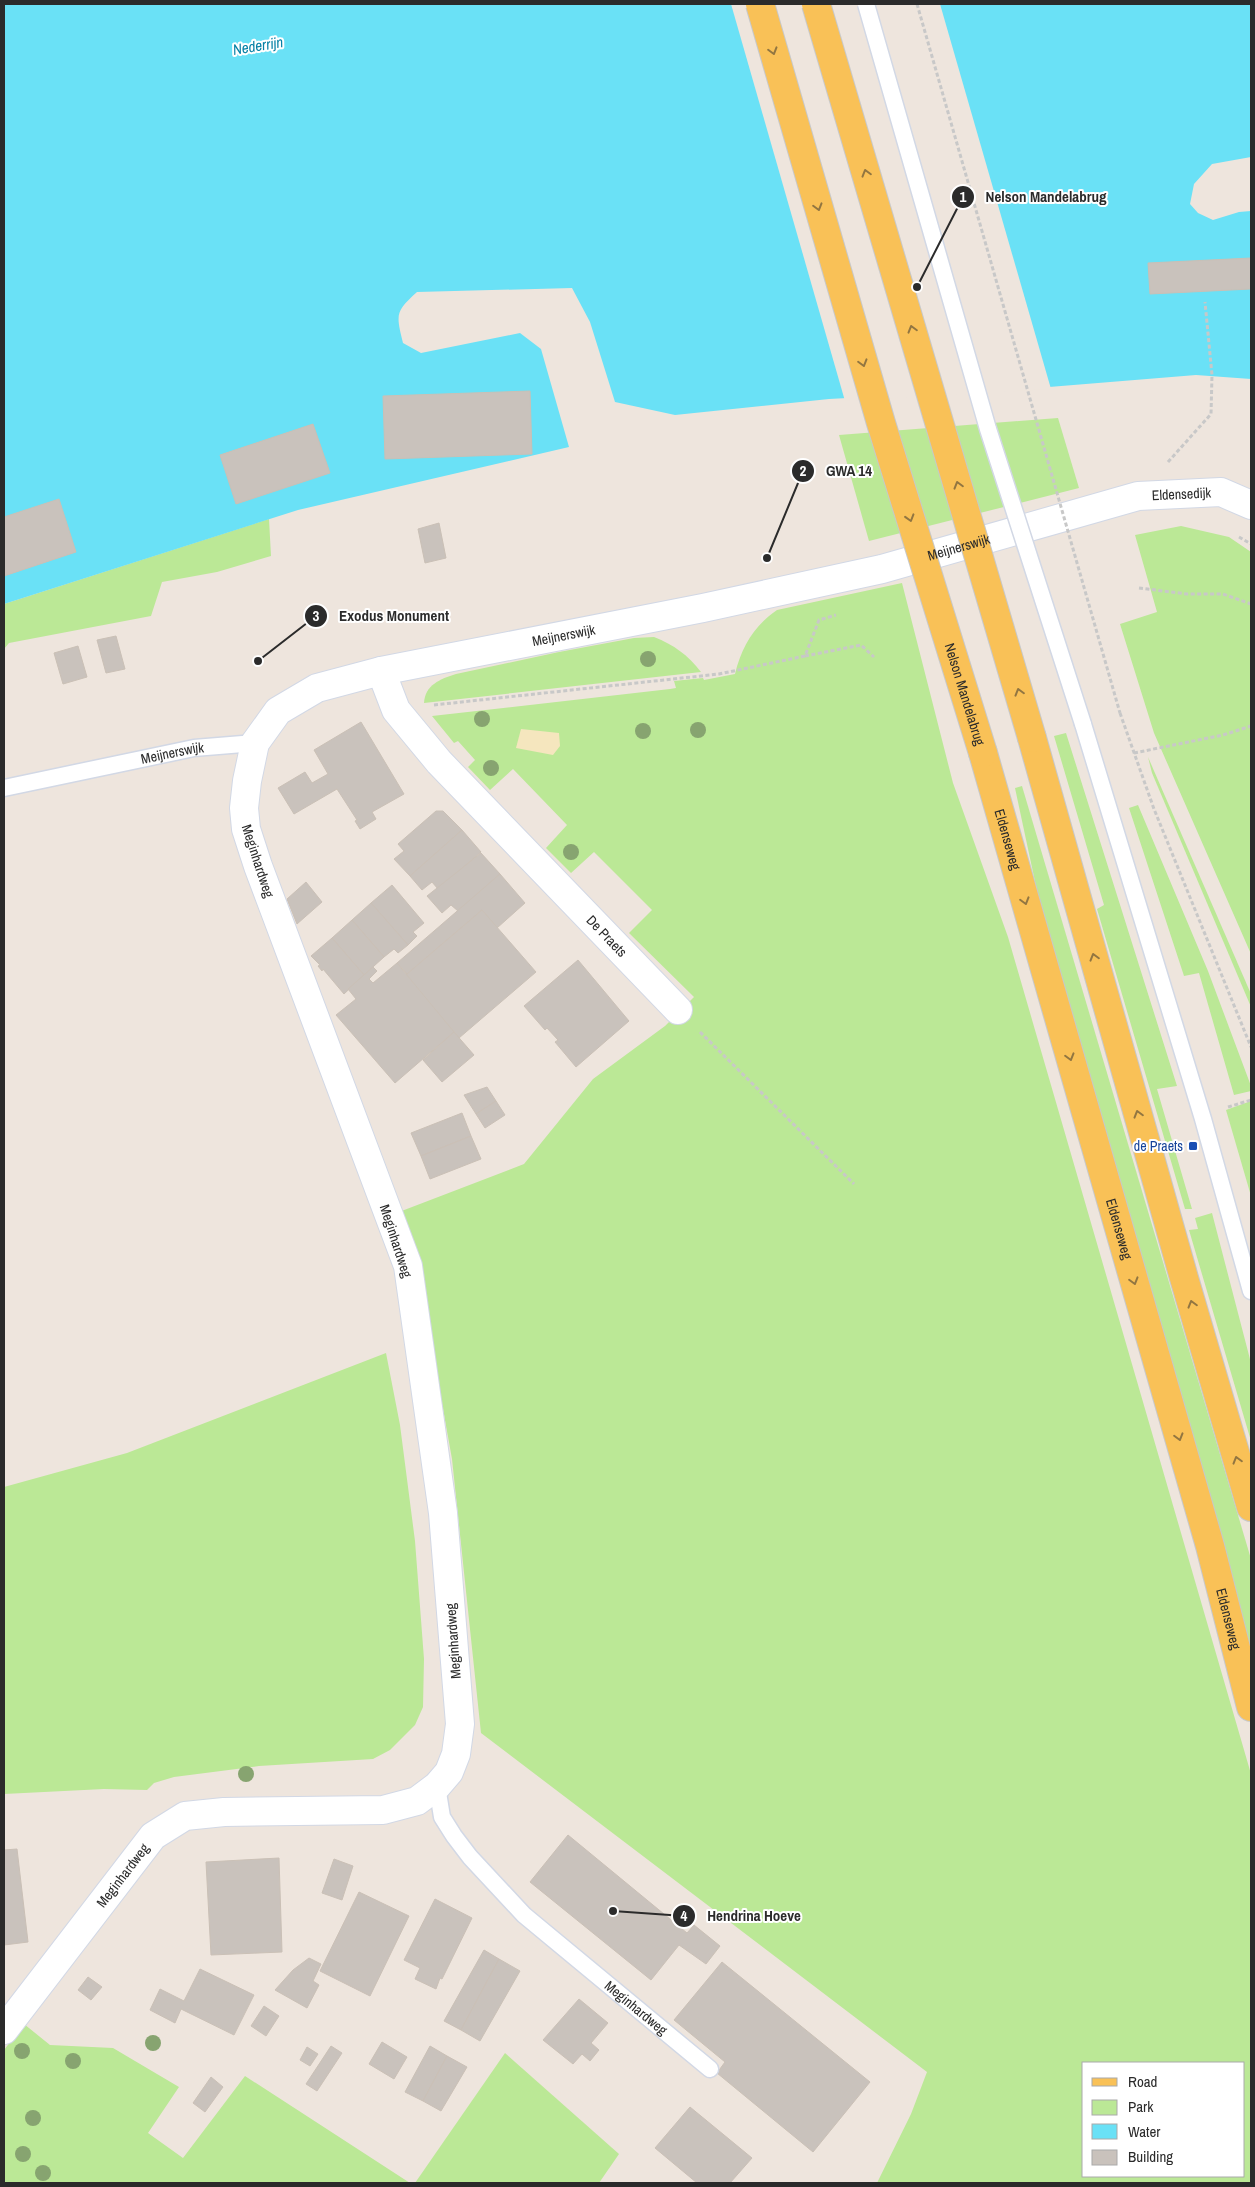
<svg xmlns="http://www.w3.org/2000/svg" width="1255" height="2187" font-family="'Archivo Narrow',sans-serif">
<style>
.green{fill:#bbe896;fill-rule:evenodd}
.sand{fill:#f5e6be}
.water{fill:#6ae1f6}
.pier{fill:#eee5dd}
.building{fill:#c9c2bc;stroke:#cac0b6}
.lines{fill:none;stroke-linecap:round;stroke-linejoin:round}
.lane-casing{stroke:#d2d8e5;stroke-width:19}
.street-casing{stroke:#d2d8e5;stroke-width:30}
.primary-casing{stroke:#c8c8c8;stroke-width:30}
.path{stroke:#c8c8c8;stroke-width:3;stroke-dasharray:4 2.5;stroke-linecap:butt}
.lane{stroke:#fff;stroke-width:16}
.street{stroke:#fff;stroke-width:28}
.primary{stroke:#f9c157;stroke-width:28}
.lane-bridge-casing{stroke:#d2d8e5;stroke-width:19;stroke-linecap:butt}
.primary-bridge-casing{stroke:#c8c8c8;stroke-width:30;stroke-linecap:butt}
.path-bridge{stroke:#c8c8c8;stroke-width:3;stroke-dasharray:4 2.5;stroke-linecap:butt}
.lane-bridge{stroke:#fff;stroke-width:16}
.primary-bridge{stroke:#f9c157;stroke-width:28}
.tree{fill:#87a470}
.oneway{stroke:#927641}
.transit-dot{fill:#1a4fb4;stroke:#fff;stroke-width:2}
.labels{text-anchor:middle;stroke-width:4;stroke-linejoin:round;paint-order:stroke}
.street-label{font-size:14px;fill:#2b2b2b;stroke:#fff}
.transit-label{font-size:14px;fill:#164399;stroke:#fff;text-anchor:end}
.water-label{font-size:15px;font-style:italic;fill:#0580a5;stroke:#fff}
.leader{fill:none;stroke:#2b2b2b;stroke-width:2}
.callout-dot{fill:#2b2b2b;stroke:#fff;stroke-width:2}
.mark-label{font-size:15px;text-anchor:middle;font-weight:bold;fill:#fff}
.callout-label{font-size:15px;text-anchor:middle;font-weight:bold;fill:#2b2b2b;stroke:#fff;stroke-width:4;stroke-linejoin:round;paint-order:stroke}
</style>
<rect width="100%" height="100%" fill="#eee5dd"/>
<!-- green -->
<g class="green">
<path d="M1058 418 1079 488 869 541 839 435Z"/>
<path d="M269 519 271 556 217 572 162 582 151 616 9 643 4 649V604Z"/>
<path d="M1181 526 1229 537 1251 552V954L1154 733 1120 624 1157 612 1135 535Z"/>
<path d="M902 583 953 783 1008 937 1251 1774V2183H877L911 2114 927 2072 481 1733 452 1459 420 1281 399 1212 524 1164 593 1079 665 1026 694 997 629 933 652 910 594 852 571 873 546 848 567 825 513 769 490 790 468 767 475 760 458 741 454 743 432 716 670 689 676 688 674 681 703 678 704 680 735 674C742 646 754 626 777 610ZM1084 2063H1244V2176H1084Z"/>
<path d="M654 637C674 645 688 655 701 672L424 703C425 685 440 679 456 674L559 652 634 638Z"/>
<path d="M1066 733 1177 1086 1157 1089 1192 1209H1185L1097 909 1104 905 1054 736Z"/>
<path d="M1148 757 1251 994V1007L1152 773Z"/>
<path d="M1022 786 1251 1559V1648L1049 947 1015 788Z"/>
<path d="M1138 805 1208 971 1251 1086V1091L1234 1095 1199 973 1184 976 1129 808Z"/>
<path d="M1251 1101V1196L1226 1110Z"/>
<path d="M1212 1213 1251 1363V1441L1189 1230 1198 1229 1195 1218Z"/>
<path d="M386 1353 400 1425 415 1541 424 1659 423 1707 415 1725 390 1750 373 1759 259 1766 174 1777 154 1783 147 1790 104 1789 4 1794V1487L127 1453Z"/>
<path d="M24 2024 50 2045 113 2048 179 2087 148 2133 183 2158 245 2076 410 2183H4V2050Z"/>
<path d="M505 2053 619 2154 599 2183H415Z"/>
</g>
<!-- sand -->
<path class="sand" d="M521 729 559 733 560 746 553 755 516 748Z"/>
<!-- water -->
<path class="water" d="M4 4H1251V157L1212 164 1194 184 1190 204 1198 213 1213 220 1239 212 1251 211V379L1196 375 1049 387 829 399 675 415 615 402 590 322 572 288 417 292C395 312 396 314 403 343L421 353 520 333 541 349 569 447 298 510 4 604Z"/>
<!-- pier -->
<path class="pier" d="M731 4H940L1051 389 845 401Z"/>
<!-- building -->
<g class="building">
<path d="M1251 258V289L1150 294 1148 263Z"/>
<path d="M530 391 532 454 385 459 383 396Z"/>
<path d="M313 424 330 473 236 504 220 455Z"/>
<path d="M59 499 76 552 4 576V517Z"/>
<path d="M439 523 446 558 425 563 418 529Z"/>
<path d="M116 636 125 669 106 673 97 640Z"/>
<path d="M78 646 87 677 63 684 54 653Z"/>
<path d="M361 722 404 794 372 812 376 819 360 829 355 821 357 820 337 789 294 814 278 788 305 772 312 783 328 774 314 750Z"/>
<path d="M436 811H443L462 830 410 876 394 859 404 851 398 844Z"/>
<path d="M462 830 481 852 438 889 432 882 422 890 410 876Z"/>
<path d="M481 853 500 874 458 911 451 905 442 913 427 896Z"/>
<path d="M500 874 525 903 497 928 482 910 407 974 397 963Z"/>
<path d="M306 882 322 902 297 924 287 899Z"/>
<path d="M392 885 424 923 413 932 417 936 408 945 371 903Z"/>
<path d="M371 903 408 945 398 953 394 949 384 957 352 920Z"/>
<path d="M482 910 536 972 459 1038 406 975Z"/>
<path d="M352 920 384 957 364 975 332 938Z"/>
<path d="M332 938 364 975 344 994 323 969 322 971 318 966 320 965 311 956Z"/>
<path d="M578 960 629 1021 576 1067 555 1042 558 1040 547 1028 545 1030 524 1006Z"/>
<path d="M397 963 454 1032 395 1083 336 1015 356 999 348 989 373 967 377 971 369 979 373 983Z"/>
<path d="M454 1032 474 1055 442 1082 423 1060Z"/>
<path d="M487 1087 496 1101 476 1114 464 1095Z"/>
<path d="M496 1101 505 1115 485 1128 476 1114Z"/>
<path d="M462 1113 471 1136 421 1156 411 1133Z"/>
<path d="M471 1136 481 1159 430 1179 421 1156Z"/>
<path d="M568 1835 687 1933 694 1925 720 1946 706 1964 679 1945 651 1980 530 1882Z"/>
<path d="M17 1849 28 1942 4 1945V1850Z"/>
<path d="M279 1858 282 1952 211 1955 206 1862Z"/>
<path d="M334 1859 353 1866 342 1900 322 1893Z"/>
<path d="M359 1892 409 1916 370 1996 320 1971Z"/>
<path d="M435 1899 472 1918 442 1979 440 1978 436 1989 415 1979 420 1968 404 1960Z"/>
<path d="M484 1950 499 1959 461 2030 444 2021Z"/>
<path d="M309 1958 321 1964 313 1981 319 1985 307 2008 275 1990 293 1970Z"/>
<path d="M499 1959 520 1971 480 2041 461 2030Z"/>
<path d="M722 1962 870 2082 813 2152 717 2073 725 2062 674 2020Z"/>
<path d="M200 1969 254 1995 234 2035 181 2009 175 2023 150 2010 160 1989 184 2001Z"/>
<path d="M88 1977 102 1987 91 2000 78 1990Z"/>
<path d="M579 1999 608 2023 591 2043 599 2050 590 2061 582 2054 573 2064 543 2040Z"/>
<path d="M264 2006 279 2016 266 2036 251 2026Z"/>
<path d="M382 2042 407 2057 394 2079 369 2064Z"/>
<path d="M331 2046 342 2053 317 2091 306 2084Z"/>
<path d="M430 2046 447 2056 423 2101 405 2092Z"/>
<path d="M307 2047 318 2054 310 2066 300 2060Z"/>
<path d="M447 2056 467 2067 441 2111 423 2101Z"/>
<path d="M211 2077 223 2087 205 2112 193 2103Z"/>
<path d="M690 2107 752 2158 730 2183H697L655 2148Z"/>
</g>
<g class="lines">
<defs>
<g id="lane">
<path d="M1083 724 1203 1119 1251 1291"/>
<path id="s1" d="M4 788 194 748 255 743"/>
<path id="s2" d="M437 1786 442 1817 454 1836 470 1857 524 1915 710 2069"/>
</g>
<g id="street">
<path id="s3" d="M381 671 396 710 439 762 678 1010"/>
<path id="s4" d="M4 2030 153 1836 185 1816 224 1812 383 1810 417 1801 437 1786 449 1772 456 1754 460 1724 443 1513 408 1266 258 866 246 829 244 808 247 781 255 743 278 711 317 688 381 671 703 608 882 569 1138 496 1221 492 1251 505"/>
</g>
<g id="primary">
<path d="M1032 738 1184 1278 1251 1507"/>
<path id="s5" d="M983 753 1210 1546 1251 1707"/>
</g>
</defs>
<!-- lane casing -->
<use href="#lane" class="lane-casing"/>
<!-- street casing -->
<use href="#street" class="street-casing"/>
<!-- primary casing -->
<use href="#primary" class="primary-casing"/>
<!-- path -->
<g class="path">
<path d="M1168 462 1211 414 1212 375 1205 302"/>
<path d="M1239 537 1251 544"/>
<path d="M1139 588 1187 594H1223L1251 604"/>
<path d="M805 656 861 645 874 657"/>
<path d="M434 705 719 674 805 656 819 620 836 615"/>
<path d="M1120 713 1154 809 1251 1047"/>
<path d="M1134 753 1223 735 1251 726"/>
<path d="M700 1032 854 1184"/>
<path d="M1228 1107 1251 1100"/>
</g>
<!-- lane -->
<use href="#lane" class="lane"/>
<!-- street -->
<use href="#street" class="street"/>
<!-- primary -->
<use href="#primary" class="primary"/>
<defs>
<path id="lane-bridge" d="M866 4 988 429 1083 724"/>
<g id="primary-bridge">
<path id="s6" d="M760 4 881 423 983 753"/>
<path d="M816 4 1032 738"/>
</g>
</defs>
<!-- lane-bridge casing -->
<use href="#lane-bridge" class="lane-bridge-casing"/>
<!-- primary-bridge casing -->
<use href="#primary-bridge" class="primary-bridge-casing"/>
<!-- path-bridge -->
<path class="path-bridge" d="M917 4 1120 713"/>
<!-- lane-bridge -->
<use href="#lane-bridge" class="lane-bridge"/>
<!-- primary-bridge -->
<use href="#primary-bridge" class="primary-bridge"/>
</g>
<!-- trees -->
<g class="tree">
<circle cx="648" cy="659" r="8"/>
<circle cx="482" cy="719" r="8"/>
<circle cx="698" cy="730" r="8"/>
<circle cx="643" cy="731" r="8"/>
<circle cx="491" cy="768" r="8"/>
<circle cx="571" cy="852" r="8"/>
<circle cx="246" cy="1774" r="8"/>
<circle cx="153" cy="2043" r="8"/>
<circle cx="22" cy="2051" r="8"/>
<circle cx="73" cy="2061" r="8"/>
<circle cx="33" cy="2118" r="8"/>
<circle cx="23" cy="2154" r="8"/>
<circle cx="43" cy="2173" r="8"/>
</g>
<!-- one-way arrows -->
<defs><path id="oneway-chevron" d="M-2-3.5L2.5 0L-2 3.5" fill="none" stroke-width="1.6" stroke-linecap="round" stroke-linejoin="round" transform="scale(1.25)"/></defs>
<g class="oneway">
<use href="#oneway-chevron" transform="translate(773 51) rotate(74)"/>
<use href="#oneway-chevron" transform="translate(866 173) rotate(-106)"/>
<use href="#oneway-chevron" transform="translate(818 207) rotate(74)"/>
<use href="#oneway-chevron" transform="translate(912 329) rotate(-106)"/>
<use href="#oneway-chevron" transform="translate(863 363) rotate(74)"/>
<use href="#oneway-chevron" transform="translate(958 485) rotate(-106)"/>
<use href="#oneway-chevron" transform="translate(910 518) rotate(73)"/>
<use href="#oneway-chevron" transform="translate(1019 692) rotate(-106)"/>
<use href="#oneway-chevron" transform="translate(1025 901) rotate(74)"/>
<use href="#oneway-chevron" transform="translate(1094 957) rotate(-106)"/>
<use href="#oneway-chevron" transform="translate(1070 1057) rotate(74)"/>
<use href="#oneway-chevron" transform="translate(1138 1114) rotate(-106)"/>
<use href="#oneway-chevron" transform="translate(1134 1281) rotate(74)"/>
<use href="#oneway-chevron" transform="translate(1192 1304) rotate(-106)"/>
<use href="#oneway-chevron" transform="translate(1179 1437) rotate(74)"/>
<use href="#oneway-chevron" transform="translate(1237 1460) rotate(-106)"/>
</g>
<!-- markers -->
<rect class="transit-dot" x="1188" y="1141" width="10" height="10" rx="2.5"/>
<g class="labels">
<!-- street labels -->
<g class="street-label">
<text dy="5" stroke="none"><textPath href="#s4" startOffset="2595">Eldensedijk</textPath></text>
<text dy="5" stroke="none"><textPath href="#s4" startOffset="2365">Meijnerswijk</textPath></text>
<text dy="5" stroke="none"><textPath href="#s4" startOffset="1960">Meijnerswijk</textPath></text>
<text dy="5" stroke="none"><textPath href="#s6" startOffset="720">Nelson Mandelabrug</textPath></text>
<text dy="5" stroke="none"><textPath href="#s1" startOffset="172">Meijnerswijk</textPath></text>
<text dy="5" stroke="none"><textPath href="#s5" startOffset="90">Eldenseweg</textPath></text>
<text transform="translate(258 861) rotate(72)" y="5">Meginhardweg</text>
<text dy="5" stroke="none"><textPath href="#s3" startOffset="351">De Praets</textPath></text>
<text dy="5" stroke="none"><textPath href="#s5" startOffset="495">Eldenseweg</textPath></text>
<text transform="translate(396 1241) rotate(72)" y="5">Meginhardweg</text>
<text dy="5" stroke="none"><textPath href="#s5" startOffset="900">Eldenseweg</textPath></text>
<text transform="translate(453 1641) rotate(-94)" y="5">Meginhardweg</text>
<text dy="5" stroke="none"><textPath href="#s4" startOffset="195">Meginhardweg</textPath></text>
<text dy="5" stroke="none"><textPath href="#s2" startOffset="305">Meginhardweg</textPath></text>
</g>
<!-- transit labels -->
<g class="transit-label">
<text x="1183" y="1151">de Praets</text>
</g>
<!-- water labels -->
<g class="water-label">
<text transform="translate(258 46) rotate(-9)" y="5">Nederrijn</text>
</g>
</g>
<!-- callouts -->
<path class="leader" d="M917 287L963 197M767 558L803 471M258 661L316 616M613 1911L684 1916"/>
<g class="callout-dot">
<circle cx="917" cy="287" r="5"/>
<circle cx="767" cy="558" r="5"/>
<circle cx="258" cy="661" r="5"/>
<circle cx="613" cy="1911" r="5"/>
<circle cx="963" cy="197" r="12"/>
<circle cx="803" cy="471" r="12"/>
<circle cx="316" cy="616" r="12"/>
<circle cx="684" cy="1916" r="12"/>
</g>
<g class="mark-label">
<text x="963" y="202">1</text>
<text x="803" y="476">2</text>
<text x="316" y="621">3</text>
<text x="684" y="1921">4</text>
</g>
<g class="callout-label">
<text x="1046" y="202">Nelson Mandelabrug</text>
<text x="849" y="476">GWA 14</text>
<text x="394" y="621">Exodus Monument</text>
<text x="754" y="1921">Hendrina Hoeve</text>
</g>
<!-- border -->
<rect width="1255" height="2187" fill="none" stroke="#2b2b2b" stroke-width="10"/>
<!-- legend -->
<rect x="1082" y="2062" width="162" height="115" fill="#ffffff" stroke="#aaaaaa"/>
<rect x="1092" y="2078" width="25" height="8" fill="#f9c157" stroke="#aaaaaa"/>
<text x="1128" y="2087" font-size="15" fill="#2b2b2b">Road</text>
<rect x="1092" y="2100" width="25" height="15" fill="#bbe896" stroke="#aaaaaa"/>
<text x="1128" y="2112" font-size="15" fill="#2b2b2b">Park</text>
<rect x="1092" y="2124" width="25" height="15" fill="#6ae1f6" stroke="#aaaaaa"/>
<text x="1128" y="2137" font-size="15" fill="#2b2b2b">Water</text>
<rect x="1092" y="2150" width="25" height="15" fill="#c9c2bc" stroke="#aaaaaa"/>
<text x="1128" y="2162" font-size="15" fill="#2b2b2b">Building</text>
</svg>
